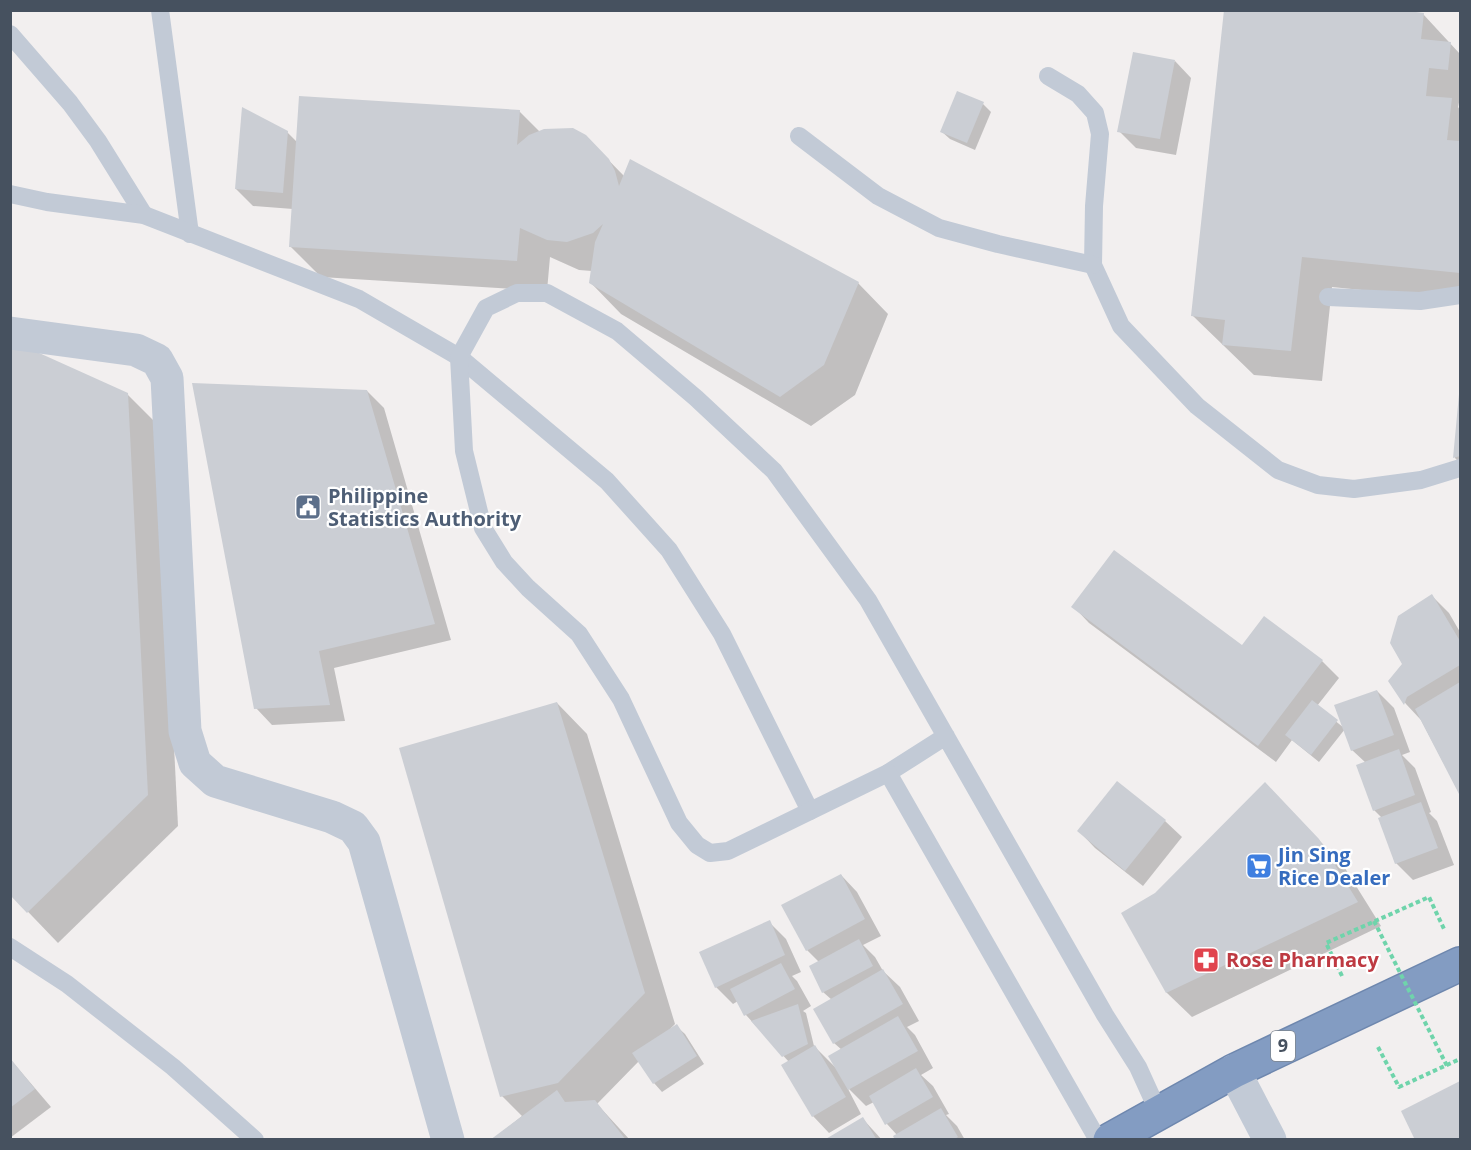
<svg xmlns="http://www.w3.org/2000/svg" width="1471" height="1150" font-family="'Open Sans',sans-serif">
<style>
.shadow{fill:#0003}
.building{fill:#cbced4}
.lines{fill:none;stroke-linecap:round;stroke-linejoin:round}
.highway-casing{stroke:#6e87ae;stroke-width:36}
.path{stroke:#6fd4ab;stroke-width:4;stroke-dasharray:4.5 3;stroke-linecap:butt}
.lane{stroke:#c2cad6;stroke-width:18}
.street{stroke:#c2cad6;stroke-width:33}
.highway{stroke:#839cc2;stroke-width:33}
.path-bridge{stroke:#6fd4ab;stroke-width:4;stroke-dasharray:4.5 3;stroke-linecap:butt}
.labels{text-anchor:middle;stroke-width:4.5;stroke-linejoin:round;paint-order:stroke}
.shield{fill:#fff;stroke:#7e858f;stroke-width:1.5}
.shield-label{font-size:18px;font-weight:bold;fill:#46515f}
.service-label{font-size:20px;font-weight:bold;fill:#4e5e75;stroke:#fff;text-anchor:start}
.shop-label{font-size:20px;font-weight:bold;fill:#366cbe;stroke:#fff;text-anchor:start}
.health-label{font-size:20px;font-weight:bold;fill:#be3a42;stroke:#fff;text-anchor:start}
</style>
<rect width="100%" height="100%" fill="#f2efef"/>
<!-- shadow -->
<g class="shadow">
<path d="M1267 14H1423L1460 54V98L1458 107 1460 110V300L1332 287 1322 381 1254 375 1193 316Z"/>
<path d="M1175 61 1191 78 1176 155 1136 148 1119 131Z"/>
<path d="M983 104 991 112 975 150 950 139 941 131Z"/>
<path d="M519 111 540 132 585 136 624 176 858 283 888 314 855 395 811 426 621 314 591 283 592 271 579 270 550 257 547 291 321 277 290 246 293 209 253 206 236 189 287 132 297 142Z"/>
<path d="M367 391 384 408 451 640 334 668 345 721 272 725 256 708Z"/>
<path d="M127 394 158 425 178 826 58 943 10 893Z"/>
<path d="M1460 398V463L1455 458Z"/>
<path d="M1432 596 1449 613 1460 632V794L1421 720 1406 704 1390 681 1404 664Z"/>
<path d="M1073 606 1242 648 1322 661 1339 678 1317 706 1344 728 1377 691 1394 708 1410 752 1402 755 1415 768 1431 812 1429 813 1437 821 1454 865 1413 880 1396 863 1382 818 1374 810 1366 763 1352 750 1345 729 1319 762 1292 740 1276 762 1089 623Z"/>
<path d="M557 703 587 734 675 1024 670 1029 676 1026 685 1034 704 1064 662 1092 654 1083 639 1061 597 1104 630 1140H492L522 1116 502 1096Z"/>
<path d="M1289 809 1343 865 1381 926 1192 1017 1167 993 1123 914Z"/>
<path d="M1165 821 1182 837 1143 886 1095 848 1079 831Z"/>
<path d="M841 875 857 892 881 936 863 945 875 957 883 971 900 987 919 1021 907 1027 915 1035 933 1068 921 1075 933 1086 949 1114 946 1115 957 1126 965 1140H897V1135L887 1124 874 1102 866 1106 847 1087 861 1114 829 1133 813 1116 789 1062 746 1015 738 1001 733 1004 716 987 769 922 786 939 801 972 792 976 797 981 811 1006 803 1011 806 1013 814 1046 835 1067 842 1050 834 1043 832 1000 823 992 819 962 807 950Z"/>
<path d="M10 1059 51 1107 10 1138Z"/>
<path d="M1460 1083V1140H1416L1403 1111Z"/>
<path d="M863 1119 882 1140H827Z"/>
</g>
<!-- building -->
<g class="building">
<path d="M1224 10 1265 12V10H1400L1424 13 1421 39 1451 42 1448 70 1429 68 1426 96 1452 98 1447 140 1460 141V273L1302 257 1291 351 1222 345 1225 320 1191 316Z"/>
<path d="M1133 52 1175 60 1160 139 1117 132Z"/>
<path d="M957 91 984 102 967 143 940 132Z"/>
<path d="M299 96 520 110 517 145 529 135 544 129 573 128 586 135 609 159 615 171 619 186 630 159 859 282 824 365 780 397 589 283 595 242 603 224 593 233 567 242 547 240 520 228 517 261 289 247Z"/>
<path d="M242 107 288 131 283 193 235 189Z"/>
<path d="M17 343 128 393 148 795 27 913 10 895V350Z"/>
<path d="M192 383 367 390 435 624 319 651 330 705 254 709Z"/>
<path d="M1459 394H1460V456L1453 458Z"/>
<path d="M1114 550 1242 645 1264 616 1323 660 1258 746 1071 607Z"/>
<path d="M1432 594 1460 641V665L1407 697 1404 705 1388 681 1402 664 1390 643 1398 616Z"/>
<path d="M1460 682V793L1459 794 1415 709Z"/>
<path d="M1377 690 1394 735 1351 751 1334 705Z"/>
<path d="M1312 700 1338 720 1311 755 1285 735Z"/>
<path d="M557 702 645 993 558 1083 500 1097 399 748Z"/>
<path d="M1399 749 1415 795 1373 811 1356 765Z"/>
<path d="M1117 781 1166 820 1125 871 1077 831Z"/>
<path d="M1265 782 1319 839 1358 902 1166 993 1121 913 1155 893Z"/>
<path d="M1421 802 1438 848 1395 864 1378 818Z"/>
<path d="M841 874 865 919 806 951 781 905Z"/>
<path d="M770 920 785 955 715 988 699 952Z"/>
<path d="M859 939 873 966 822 993 809 966Z"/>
<path d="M781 963 795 989 744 1016 730 989Z"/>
<path d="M883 969 903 1004 833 1044 813 1009Z"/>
<path d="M798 1004 808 1044 782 1057 751 1021Z"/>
<path d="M898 1016 918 1051 848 1090 828 1056Z"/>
<path d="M677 1024 697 1056 653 1084 632 1053Z"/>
<path d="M815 1045 846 1097 812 1117 781 1065Z"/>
<path d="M10 1058 35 1089 10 1108Z"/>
<path d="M916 1068 933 1097 885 1125 869 1096Z"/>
<path d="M1460 1081V1140H1415L1401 1111Z"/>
<path d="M557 1090 565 1102 595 1100 626 1140H490Z"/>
<path d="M941 1108 958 1137 953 1140H895L893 1136Z"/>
<path d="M863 1117 877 1140H824Z"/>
</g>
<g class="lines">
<defs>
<path id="highway" d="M1110 1140 1234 1071 1460 964"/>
</defs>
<!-- highway casing -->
<use href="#highway" class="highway-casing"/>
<!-- path -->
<g class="path">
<path d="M1342 976 1326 943 1429 897 1444 929"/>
<path d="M1378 1047 1399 1087 1460 1059"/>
</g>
<!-- lane -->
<g class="lane">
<path d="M160 10 190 234"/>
<path d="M10 34 70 103 98 141 144 215"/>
<path d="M1048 76 1078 94 1095 113 1100 134 1094 206 1093 265 1121 326 1197 406 1278 470 1318 485 1354 489 1421 480 1460 468"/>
<path d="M799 136 878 196 939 228 998 244 1093 265"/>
<path d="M10 194 47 202 144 215 359 299 459 357 607 481 669 550 722 634 810 811"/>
<path d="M1328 297 1420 301 1460 295"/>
<path d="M946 736 888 773 728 851 710 853 697 845 679 823 621 699 579 634 528 588 504 562 483 528 464 451 459 357 486 308 517 293H547L617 331 696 398 774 471 868 600 1105 1015 1138 1067 1158 1111"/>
<path d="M888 773 1098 1140"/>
<path d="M10 947 67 984 173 1067 255 1140"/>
</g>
<!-- street -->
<g class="street">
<path d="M10 333 136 350 157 360 167 378 185 731 195 763 215 781 332 817 353 827 364 842 448 1140"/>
<path d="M1234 1071 1270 1140"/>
</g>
<!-- highway -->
<use href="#highway" class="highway"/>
<!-- path-bridge -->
<path class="path-bridge" d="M1374 921 1447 1066"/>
</g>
<!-- icons -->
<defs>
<symbol id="civic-square" viewBox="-11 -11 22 22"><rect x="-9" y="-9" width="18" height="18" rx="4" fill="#5c6f8a" stroke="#fff"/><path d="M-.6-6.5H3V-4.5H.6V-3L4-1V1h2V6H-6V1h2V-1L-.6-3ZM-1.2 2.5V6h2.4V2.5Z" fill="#fff"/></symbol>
<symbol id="supermarket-square" viewBox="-11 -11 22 22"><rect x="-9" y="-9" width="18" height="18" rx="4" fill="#3f7fe0" stroke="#fff"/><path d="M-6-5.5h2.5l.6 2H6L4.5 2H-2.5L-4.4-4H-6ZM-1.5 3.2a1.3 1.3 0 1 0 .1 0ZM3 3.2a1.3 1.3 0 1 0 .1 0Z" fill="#fff"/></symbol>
<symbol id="pharmacy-square" viewBox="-11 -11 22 22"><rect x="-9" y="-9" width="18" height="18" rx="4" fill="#e0444e" stroke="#fff"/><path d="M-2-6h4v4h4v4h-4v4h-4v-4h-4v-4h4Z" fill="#fff"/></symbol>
</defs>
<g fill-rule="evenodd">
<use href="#civic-square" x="293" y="492" width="30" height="30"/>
<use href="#supermarket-square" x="1244" y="851" width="30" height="30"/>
<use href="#pharmacy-square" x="1191" y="945" width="30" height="30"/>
</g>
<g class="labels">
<!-- shield labels -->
<rect class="shield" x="1271" y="1031" width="24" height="30" rx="4.5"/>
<g class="shield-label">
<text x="1283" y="1052">9</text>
</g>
<!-- service labels -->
<g class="service-label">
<text x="328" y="503">Philippine<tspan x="328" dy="23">Statistics Authority</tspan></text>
</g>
<!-- shop labels -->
<g class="shop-label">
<text x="1278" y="862">Jin Sing<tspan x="1278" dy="23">Rice Dealer</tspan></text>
</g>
<!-- health labels -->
<g class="health-label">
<text x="1226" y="967">Rose Pharmacy</text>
</g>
</g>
<!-- border -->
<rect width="1471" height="1150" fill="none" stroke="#46515f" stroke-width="24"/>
</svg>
